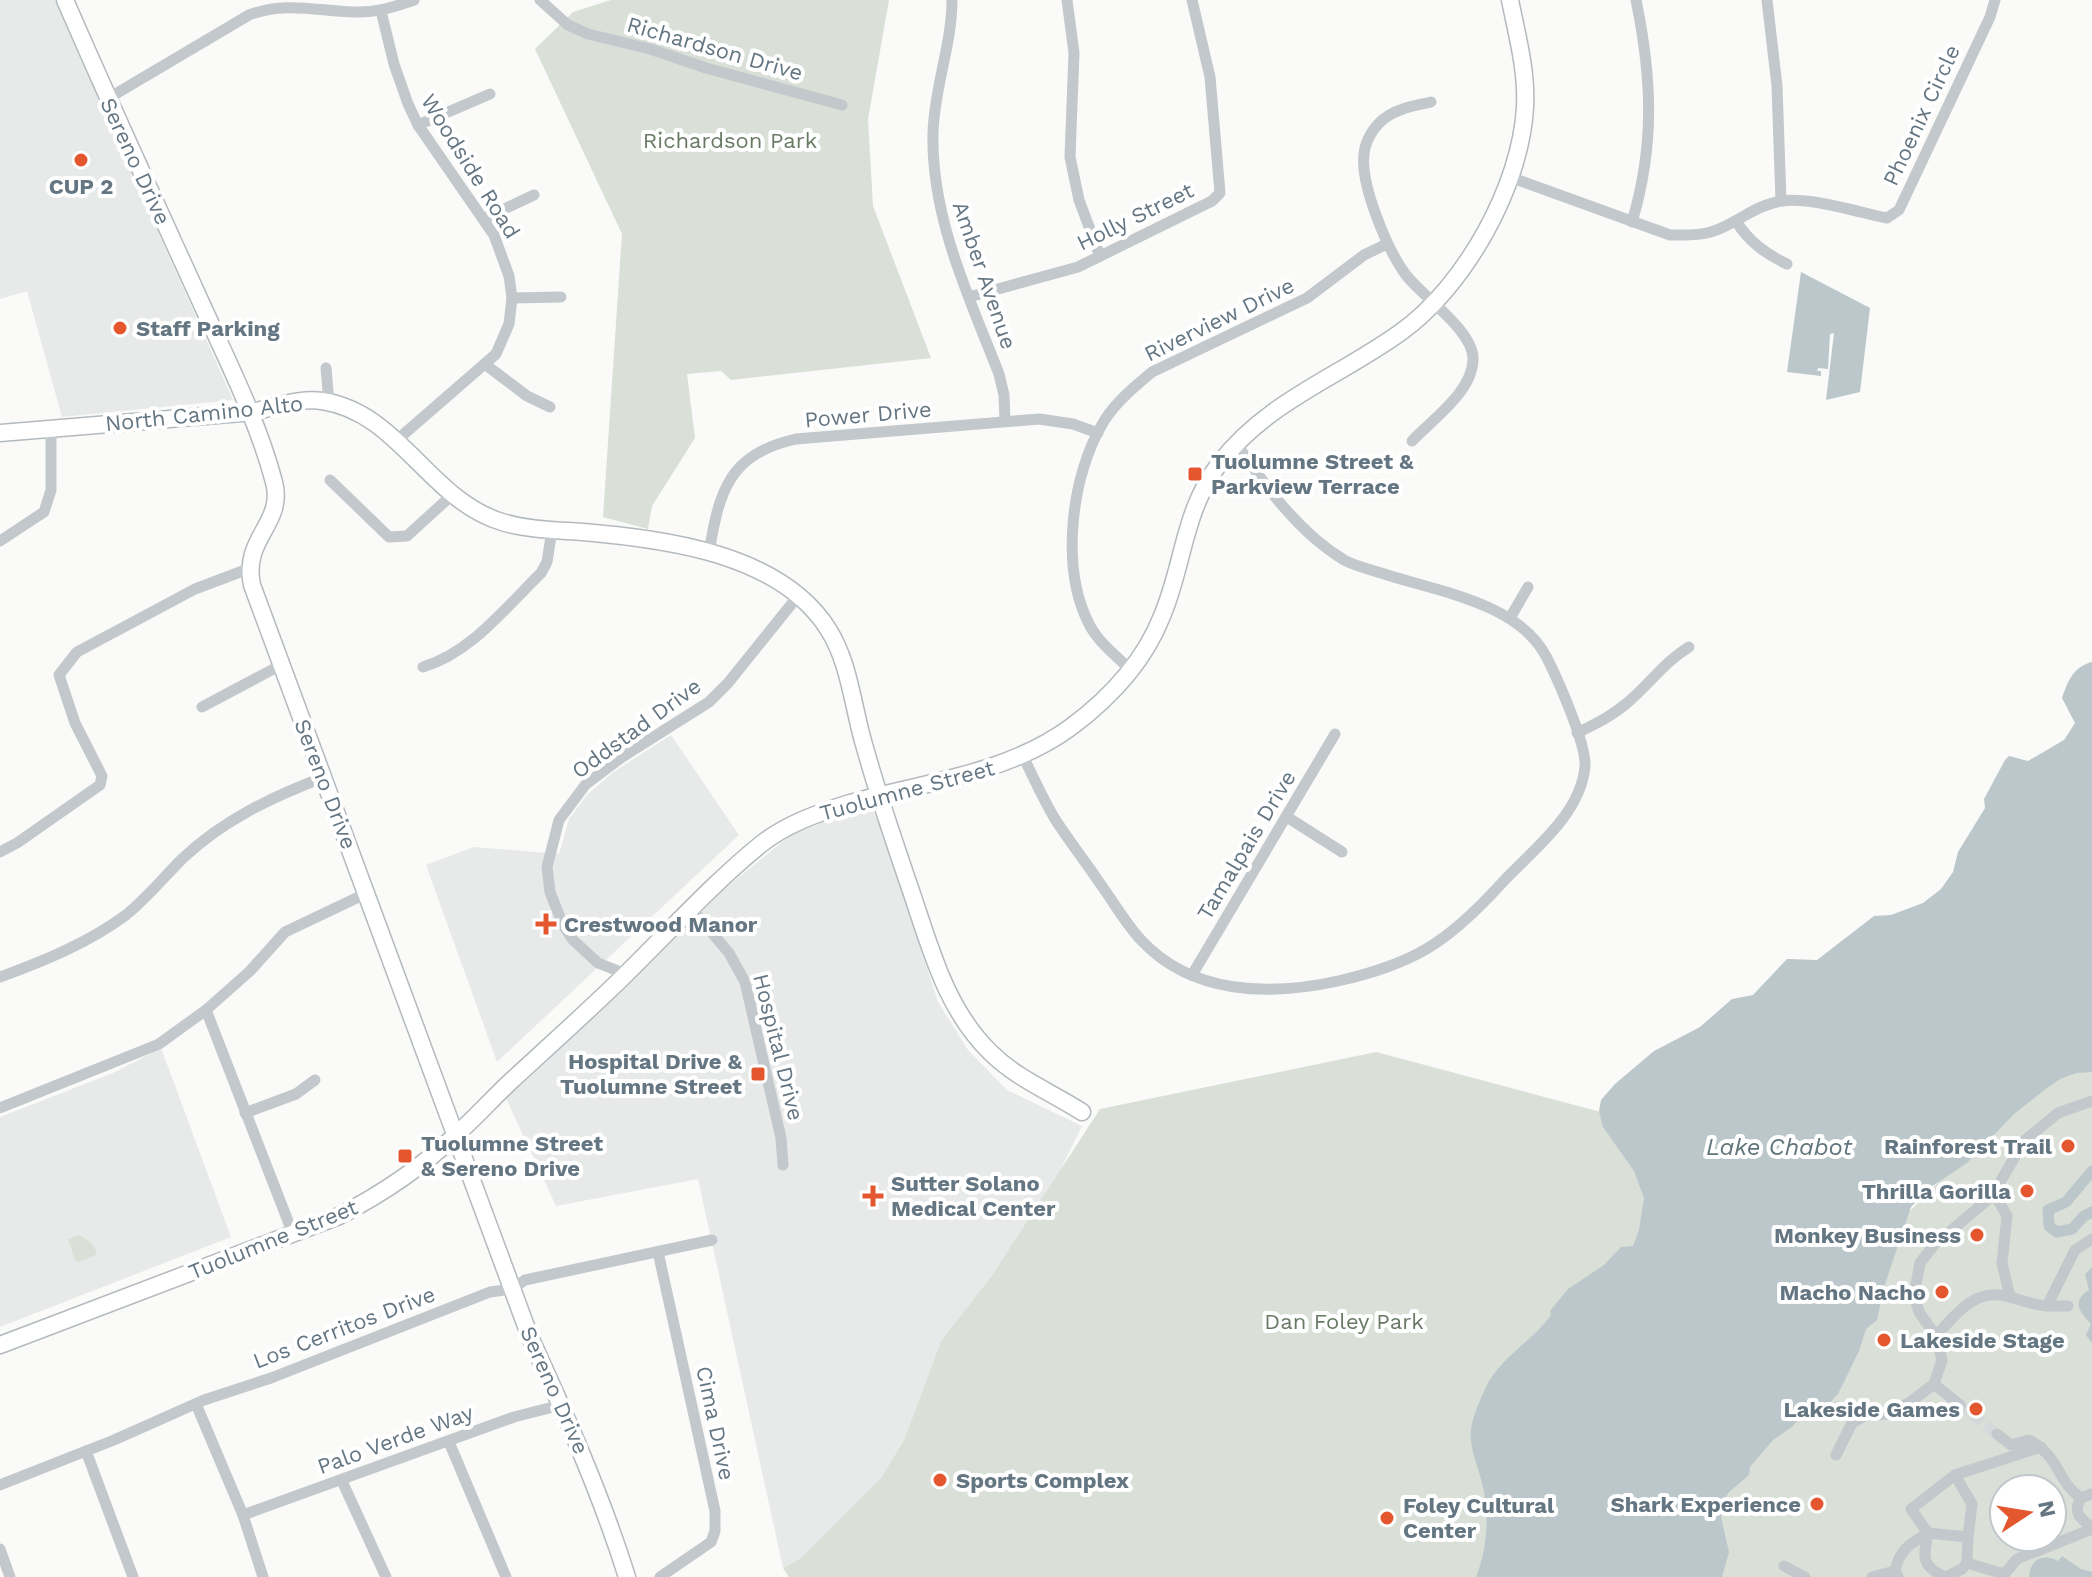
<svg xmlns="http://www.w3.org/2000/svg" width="2092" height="1577" font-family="'Work Sans',sans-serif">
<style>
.built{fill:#e8e9e9}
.green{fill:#dadfd7;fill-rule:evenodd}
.water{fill:#bbc7cb}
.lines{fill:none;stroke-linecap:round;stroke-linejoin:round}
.canal{stroke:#bbc7cb;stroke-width:11}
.street-tunnel{stroke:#d5d9db;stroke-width:11;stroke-dasharray:11 5.5;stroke-linecap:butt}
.secondary-casing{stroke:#b3babf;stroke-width:19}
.street{stroke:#c3c8cc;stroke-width:11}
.secondary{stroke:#fff;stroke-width:16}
.poi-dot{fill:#e4572e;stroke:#fff;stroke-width:3}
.labels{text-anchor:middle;stroke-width:8;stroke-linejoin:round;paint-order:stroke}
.street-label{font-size:22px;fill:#657683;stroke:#fff}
.park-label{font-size:22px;fill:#687a64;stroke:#fff}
.poi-label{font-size:22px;font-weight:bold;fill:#657683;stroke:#fff;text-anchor:start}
.water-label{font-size:24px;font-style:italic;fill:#60757c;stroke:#fff}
</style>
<rect width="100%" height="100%" fill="#fafaf8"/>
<!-- built -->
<g class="built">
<path d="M0 0H55L233 400 62 417 27 291 0 299Z"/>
<path d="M671 735 739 835 497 1062 426 865 474 847 559 854 569 819 587 795 612 773Z"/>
<path d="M873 811 883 833 938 1002 968 1050 1007 1090 1082 1126 1053 1185 993 1274 941 1341 904 1440 881 1478 799 1561 783 1568 698 1179 556 1206 505 1096 659 953 722 891 791 835 826 821Z"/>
<path d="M161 1048 231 1237 0 1327V1117L113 1073Z"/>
</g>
<!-- green -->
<g class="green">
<path d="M611 0H889L868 119 873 206 931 358 731 380 721 371 687 374 695 438 652 506 648 529 603 517 622 234 535 49 573 12Z"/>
<path d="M1376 1052 1679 1133 1530 1577H789L783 1568 799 1560 881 1478 904 1440 941 1341 993 1274 1100 1109Z"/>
<path d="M2092 1059V1577H1721L1714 1505 1903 1218 2045 1073ZM2004 1489H2052V1537H2004Z"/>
<path d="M80 1235C87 1240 97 1245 96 1255L78 1262 75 1260 68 1239Z"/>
</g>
<!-- water -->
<g class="water">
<path d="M1801 272 1870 308 1860 392 1826 400 1834 333 1830 334 1828 369 1818 368 1817 371H1821V376L1787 372Z"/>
<path d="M2092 662V1072L2076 1073 2060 1079 2043 1091 2014 1114 1967 1163 1931 1187 1911 1207 1885 1284 1877 1320 1866 1329 1859 1351 1838 1394 1823 1410 1803 1414 1793 1426 1773 1440 1750 1467 1749 1475 1729 1492 1723 1502 1721 1517 1729 1552 1722 1577H1476C1488 1548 1490 1509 1481 1479 1477 1464 1469 1446 1471 1430 1472 1418 1480 1400 1485 1389 1499 1358 1532 1342 1551 1315L1550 1311 1568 1289 1604 1265 1621 1247 1633 1246 1639 1230 1644 1198 1634 1171 1603 1127 1599 1111 1601 1100 1615 1084 1654 1051 1700 1027 1732 999 1753 995 1787 959 1817 960 1874 916 1891 915 1923 903 1941 889 1953 872 1958 852 1985 808 1984 799 2005 760 2009 756 2028 761 2064 740 2075 723 2062 698C2068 681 2073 667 2092 662Z"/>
<path d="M2092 1267V1343L2086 1335 2091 1324C2081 1313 2070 1302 2089 1290L2085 1274Z"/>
<path d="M2062 1556 2081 1569 2092 1572V1577H2029C2030 1559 2043 1553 2058 1561Z"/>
</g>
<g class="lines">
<!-- canal -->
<path class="canal" d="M2092 1171 2066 1202 2048 1210 2049 1226 2057 1232 2072 1229 2084 1216 2092 1212"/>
<!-- street-tunnel -->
<path class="street-tunnel" d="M1960 1405 1997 1434"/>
<defs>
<g id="secondary">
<path d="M65 0C108 99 153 197 198 296 225 356 257 418 274 482 285 524 242 537 252 585L530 1337C566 1416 601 1494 627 1577"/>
<path d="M0 433C81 426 162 420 242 413 269 411 295 397 322 401 399 412 429 500 502 522 528 530 556 530 583 532 664 539 780 553 828 629 850 663 853 709 865 748 878 795 894 841 910 888 930 946 945 1008 990 1052 1017 1079 1051 1092 1082 1112"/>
<path d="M0 1345 339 1216C382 1194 423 1166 458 1133 476 1117 492 1099 510 1082 548 1047 586 1013 623 977 668 933 711 885 760 845 786 824 818 813 850 803 925 782 1007 774 1071 727 1110 698 1144 662 1162 616 1184 564 1183 512 1219 464 1267 401 1339 377 1401 332 1465 286 1521 186 1525 107 1527 71 1517 35 1510 0"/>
</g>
</defs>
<!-- secondary casing -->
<use href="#secondary" class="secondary-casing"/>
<!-- street -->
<g class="street">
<path d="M540 0 568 25 588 34 650 49 706 68 842 105"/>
<path d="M952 0C952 45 934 88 933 133 931 218 969 297 999 374L1004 395 1005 421"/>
<path d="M1067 0 1074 53 1070 157 1079 200 1100 256"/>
<path d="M1767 0 1777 86 1781 201"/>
<path d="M381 11 394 64 408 104 418 125 494 235 509 276 512 298 509 324 496 354 397 440"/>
<path d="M107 99 249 15C285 1 317 11 354 12 375 13 394 7 414 0"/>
<path d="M418 125 490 94"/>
<path d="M1510 177 1670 235C1687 235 1703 236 1719 229 1740 220 1759 204 1782 201 1812 197 1857 212 1887 218L1899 210 1990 17 1995 0"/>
<path d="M483 219 534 195"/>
<path d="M1736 221C1749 242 1766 254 1787 264"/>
<path d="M1632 222C1655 145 1652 78 1636 0"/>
<path d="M969 297 1078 267 1212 201 1220 193 1210 77 1192 0"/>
<path d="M512 298 561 297"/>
<path d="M486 365 527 396 550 407"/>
<path d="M326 368 329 403"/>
<path d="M1412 441C1433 419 1472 392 1473 360 1475 332 1424 298 1406 275 1388 251 1360 185 1364 154 1365 141 1374 126 1385 118 1398 108 1415 106 1431 102"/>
<path d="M330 480 389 537 407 536 452 495"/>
<path d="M0 541 44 512 51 490V429"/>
<path d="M709 553C719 491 729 454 796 439L1039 419 1073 424 1098 433"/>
<path d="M1510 618 1528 587"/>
<path d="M423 667C471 653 506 607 541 573L547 562 552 530"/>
<path d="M1131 670C1116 656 1098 642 1089 624 1060 567 1071 475 1104 421 1116 402 1134 387 1152 372L1307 298 1364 255 1387 244"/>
<path d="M202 707 281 665"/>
<path d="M1577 733C1595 724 1612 716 1627 703 1649 685 1664 662 1689 647"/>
<path d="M1023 756C1033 777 1043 799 1055 819 1069 841 1085 861 1099 882 1113 901 1125 923 1141 940 1192 995 1270 996 1338 981 1414 964 1448 942 1500 885 1531 851 1580 816 1585 767 1587 745 1558 680 1547 658 1519 602 1435 591 1381 573 1369 569 1355 566 1344 560 1298 532 1266 487 1236 443"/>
<path d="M1287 817 1342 852"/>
<path d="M0 852 17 843 100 785 102 776 75 723 59 675 77 652 195 589 248 569"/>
<path d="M691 908 729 953 745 982 781 1138 783 1165"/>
<path d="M626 974 598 963 573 940 563 925 550 892 547 867 559 820 586 784 622 757 709 702 728 683 798 596"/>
<path d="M1192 975 1335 734"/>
<path d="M0 977C44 961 88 943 126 915 147 898 163 878 182 859 223 820 272 797 324 777"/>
<path d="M206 1010 293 1234"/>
<path d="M0 1108 159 1044 206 1010 250 971 285 932 367 893"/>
<path d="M245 1113 296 1094 315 1080"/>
<path d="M1994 1193 2007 1216 2002 1263 2010 1297"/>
<path d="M658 1252 715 1511V1531L711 1542 660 1577"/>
<path d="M2047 1306H2068"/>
<path d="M1936 1336C1957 1313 1975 1287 2010 1297 2023 1301 2034 1305 2047 1306L2075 1250 2092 1239"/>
<path d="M1934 1384 1960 1405"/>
<path d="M196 1404 243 1515 263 1577"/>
<path d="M1997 1434 2011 1445 2029 1440C2061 1457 2056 1481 2081 1498"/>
<path d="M449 1442 506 1577"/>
<path d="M86 1451 133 1577"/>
<path d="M1836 1455 1852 1423 1867 1415 1887 1414 1909 1403 1934 1384 1942 1360 1936 1336 1919 1312 1914 1295 1920 1263 1934 1245 1992 1196 2024 1141 2058 1113 2092 1101"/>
<path d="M1955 1475 2041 1447"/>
<path d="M342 1481 386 1577"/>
<path d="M0 1485 114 1440 204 1400 271 1378 490 1292 512 1289 525 1280 712 1240"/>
<path d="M2092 1494 2081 1498C2072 1513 2081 1519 2092 1527"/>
<path d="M243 1515 514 1417 561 1405"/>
<path d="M0 1549 10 1577"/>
<path d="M1784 1566 1805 1577"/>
<path d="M1895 1571C1899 1550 1911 1543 1928 1533L1911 1509 1955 1475 1972 1504 1968 1537"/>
<path d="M1872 1577 1895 1571 1898 1576"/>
<path d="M1945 1577C1921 1566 1923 1557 1928 1533L1968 1537 1967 1563"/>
<path d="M1946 1577 1962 1569 1967 1563 2004 1574"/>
<path d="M2002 1577 2017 1559 2092 1529"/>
</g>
<!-- secondary -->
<use href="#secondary" class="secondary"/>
</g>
<!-- markers -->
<g class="poi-dot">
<circle cx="81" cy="160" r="8"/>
<circle cx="120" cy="328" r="8"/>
<rect x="1187" y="466" width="16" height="16" rx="4"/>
<path d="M542 912h8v8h8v8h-8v8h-8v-8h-8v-8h8z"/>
<rect x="750" y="1066" width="16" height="16" rx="4"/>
<circle cx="2068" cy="1146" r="8"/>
<rect x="397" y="1148" width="16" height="16" rx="4"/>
<circle cx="2027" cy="1191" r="8"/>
<path d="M869 1184h8v8h8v8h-8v8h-8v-8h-8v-8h8z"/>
<circle cx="1977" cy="1235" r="8"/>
<circle cx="1942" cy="1292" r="8"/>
<circle cx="1884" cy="1340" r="8"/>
<circle cx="1976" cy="1409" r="8"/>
<circle cx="940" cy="1480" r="8"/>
<circle cx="1817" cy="1504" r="8"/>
<circle cx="1387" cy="1518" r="8"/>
</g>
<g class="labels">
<!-- street labels -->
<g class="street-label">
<text transform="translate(715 48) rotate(16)" y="8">Richardson Drive</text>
<text transform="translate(1921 115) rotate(-65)" y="8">Phoenix Circle</text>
<text transform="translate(136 161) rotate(65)" y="8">Sereno Drive</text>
<text transform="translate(471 166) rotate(58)" y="8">Woodside Road</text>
<text transform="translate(1135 216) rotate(-26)" y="8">Holly Street</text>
<text transform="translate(985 275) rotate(71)" y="8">Amber Avenue</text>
<text transform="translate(1219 319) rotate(-26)" y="8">Riverview Drive</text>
<text transform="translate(204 413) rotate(-6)" y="8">North Camino Alto</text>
<text transform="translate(868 414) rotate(-5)" y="8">Power Drive</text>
<text transform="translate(636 728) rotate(-36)" y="8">Oddstad Drive</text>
<text transform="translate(326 784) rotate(69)" y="8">Sereno Drive</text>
<text transform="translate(907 790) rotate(-15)" y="8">Tuolumne Street</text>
<text transform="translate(1246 845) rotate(-59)" y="8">Tamalpais Drive</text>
<text transform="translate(779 1047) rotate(76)" y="8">Hospital Drive</text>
<text transform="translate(273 1239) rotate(-22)" y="8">Tuolumne Street</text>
<text transform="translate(344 1327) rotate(-21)" y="8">Los Cerritos Drive</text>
<text transform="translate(555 1390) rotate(66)" y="8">Sereno Drive</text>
<text transform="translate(716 1423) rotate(78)" y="8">Cima Drive</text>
<text transform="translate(395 1439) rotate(-20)" y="8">Palo Verde Way</text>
</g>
<!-- park labels -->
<g class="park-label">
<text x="730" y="148">Richardson Park</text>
<text x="1344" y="1329">Dan Foley Park</text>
</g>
<!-- poi labels -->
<g class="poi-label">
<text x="81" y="194" text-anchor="middle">CUP 2</text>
<text x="136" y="336">Staff Parking</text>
<text x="1211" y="469">Tuolumne Street &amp;<tspan x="1211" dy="25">Parkview Terrace</tspan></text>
<text x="564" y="932">Crestwood Manor</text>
<text x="742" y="1069" text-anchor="end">Hospital Drive &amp;<tspan x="742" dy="25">Tuolumne Street</tspan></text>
<text x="421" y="1151">Tuolumne Street<tspan x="421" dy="25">&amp; Sereno Drive</tspan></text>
<text x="2052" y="1154" text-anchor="end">Rainforest Trail</text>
<text x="891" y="1191">Sutter Solano<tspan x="891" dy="25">Medical Center</tspan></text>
<text x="2011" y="1199" text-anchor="end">Thrilla Gorilla</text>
<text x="1961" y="1243" text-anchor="end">Monkey Business</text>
<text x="1926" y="1300" text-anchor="end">Macho Nacho</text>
<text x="1900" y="1348">Lakeside Stage</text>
<text x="1960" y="1417" text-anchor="end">Lakeside Games</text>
<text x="956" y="1488">Sports Complex</text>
<text x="1801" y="1512" text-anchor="end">Shark Experience</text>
<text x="1403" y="1513">Foley Cultural<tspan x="1403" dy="25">Center</tspan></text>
</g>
<!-- water labels -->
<g class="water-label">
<text x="1779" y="1155">Lake Chabot</text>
</g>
</g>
<!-- north arrow -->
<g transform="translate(2028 1513) rotate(78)"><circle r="38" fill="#ffffff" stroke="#c1c8cd" stroke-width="2"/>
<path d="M0-6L14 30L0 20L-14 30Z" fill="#e4572e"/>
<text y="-12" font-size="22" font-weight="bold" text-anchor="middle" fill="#657683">N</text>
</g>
</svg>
